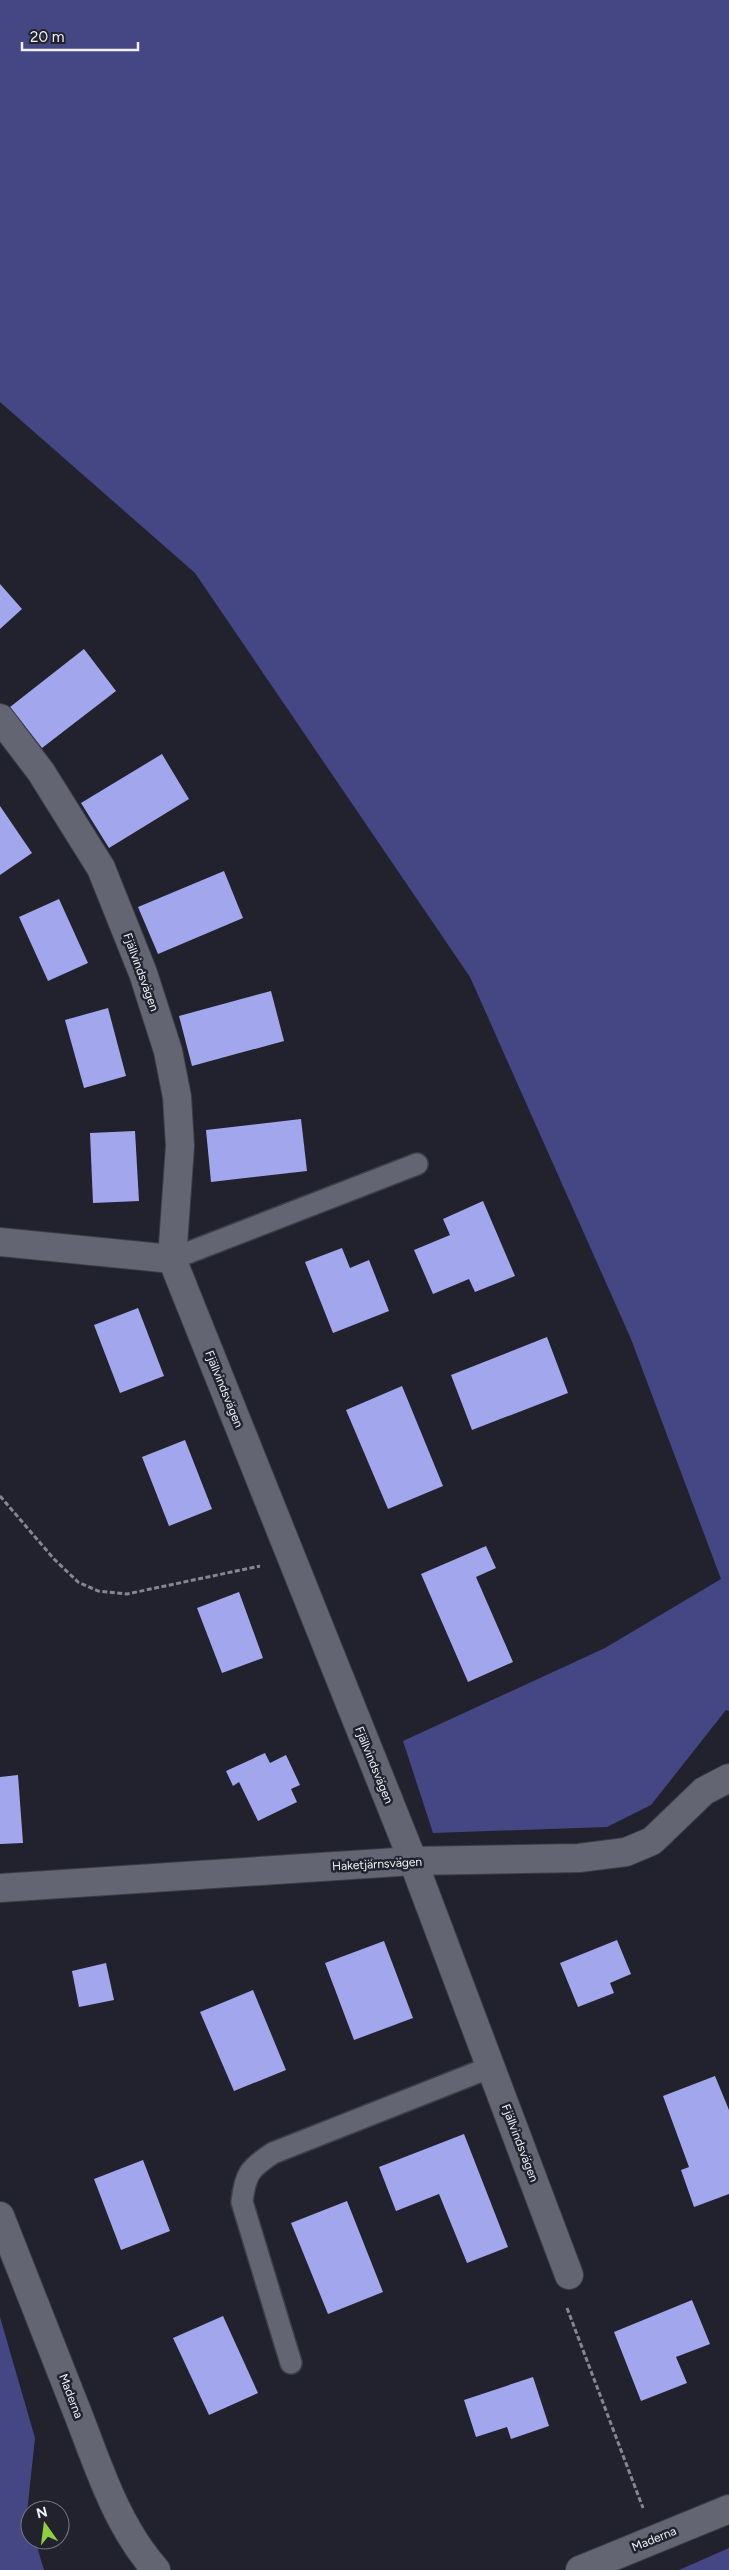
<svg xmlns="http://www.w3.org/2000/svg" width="729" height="2570" font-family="Figtree,sans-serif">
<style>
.forest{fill:#454684}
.building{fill:#a2a7ed}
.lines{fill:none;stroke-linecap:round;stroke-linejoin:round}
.service-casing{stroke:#3d3e47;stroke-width:24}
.minor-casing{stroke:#3d3e47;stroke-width:30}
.path{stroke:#85868f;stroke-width:3;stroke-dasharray:5 2.5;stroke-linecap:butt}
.service{stroke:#636573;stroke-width:21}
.minor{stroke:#636573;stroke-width:28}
.labels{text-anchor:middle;stroke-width:5;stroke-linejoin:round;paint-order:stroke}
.street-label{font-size:12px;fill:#f0f1f9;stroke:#21222d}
</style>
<rect width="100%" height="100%" fill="#21222d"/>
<!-- forest -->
<g class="forest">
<path d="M0 0H729V1711L726 1710 651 1805 607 1827 433 1833 403 1741 605 1648 721 1579 631 1339 470 977 195 573 0 402Z"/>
<path d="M0 2317 35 2438 27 2513 30 2540H35L44 2570H0Z"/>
<path d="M729 2548V2570H679Z"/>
</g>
<!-- building -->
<g class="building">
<path d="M0 584 22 609 0 629Z"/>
<path d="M84 649 116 691 42 748 10 707Z"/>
<path d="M162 754 189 799 109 848 81 803Z"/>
<path d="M0 806 32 853 0 875Z"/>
<path d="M224 871 243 918 158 954 138 907Z"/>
<path d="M59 899 88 963 48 981 19 917Z"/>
<path d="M271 991 284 1041 192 1066 179 1016Z"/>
<path d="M108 1008 126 1076 84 1088 65 1020Z"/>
<path d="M301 1119 307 1171 211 1182 206 1130Z"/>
<path d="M135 1131 139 1201 93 1203 90 1133Z"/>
<path d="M483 1201 515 1276 475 1292 469 1279 433 1294 414 1250 450 1235 443 1219Z"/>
<path d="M342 1248 350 1268 369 1260 389 1311 333 1333 305 1262Z"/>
<path d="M138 1308 164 1376 120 1393 94 1325Z"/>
<path d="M547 1337 568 1393 472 1430 451 1375Z"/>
<path d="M402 1386 443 1486 388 1509 346 1410Z"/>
<path d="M185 1440 212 1509 169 1526 142 1457Z"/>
<path d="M486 1546 496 1568 476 1577 513 1662 468 1682 421 1574Z"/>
<path d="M239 1592 263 1658 222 1673 197 1608Z"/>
<path d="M265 1753 270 1763 286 1755 300 1785 291 1789 297 1802 258 1821 239 1782 233 1786 226 1771Z"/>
<path d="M18 1775 23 1843 0 1844V1777Z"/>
<path d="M617 1940 631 1974 610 1983 614 1993 578 2007 560 1963Z"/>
<path d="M384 1941 413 2018 354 2040 325 1963Z"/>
<path d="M106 1963 114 2000 79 2007 72 1971Z"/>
<path d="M253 1990 286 2070 234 2091 200 2012Z"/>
<path d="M715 2076 729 2110V2194L694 2207 681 2170 689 2167 663 2096Z"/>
<path d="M464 2134 508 2247 467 2263 439 2194 396 2211 379 2167Z"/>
<path d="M143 2160 170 2231 121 2250 94 2179Z"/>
<path d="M347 2201 383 2292 328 2314 291 2223Z"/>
<path d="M692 2300 710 2344 676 2357 687 2383 641 2401 614 2332Z"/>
<path d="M223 2316 258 2393 209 2415 173 2338Z"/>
<path d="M533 2377 549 2426 511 2439 507 2427 476 2437 464 2400Z"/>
</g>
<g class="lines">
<defs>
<g id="service">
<path d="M172 1259 417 1164"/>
<path d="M291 2363 242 2202C245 2174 250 2168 273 2153L491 2067"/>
</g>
<g id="minor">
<path d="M0 718 41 772 101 868 143 973 168 1051 177 1097 180 1146 172 1259 413 1861 569 2275"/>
<path d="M0 1242 172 1259"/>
<path d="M0 1888 413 1861 579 1858 626 1852 652 1841 704 1791 729 1778"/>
<path d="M0 2216C26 2282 52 2348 78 2414 99 2468 117 2526 156 2570"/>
<path d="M580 2570 729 2509"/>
</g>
</defs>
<!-- service casing -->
<use href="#service" class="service-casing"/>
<!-- minor casing -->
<use href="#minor" class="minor-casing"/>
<!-- path -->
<g class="path">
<path d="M0 1496 54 1559 78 1582 98 1591 127 1594 260 1566"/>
<path d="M567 2308 643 2508"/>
</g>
<!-- service -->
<use href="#service" class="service"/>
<!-- minor -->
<use href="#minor" class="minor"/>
</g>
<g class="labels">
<!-- street labels -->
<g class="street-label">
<text transform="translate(141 972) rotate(70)" y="4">Fjällvindsvägen</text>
<text transform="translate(224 1389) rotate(68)" y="4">Fjällvindsvägen</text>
<text transform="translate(374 1765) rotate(68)" y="4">Fjällvindsvägen</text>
<text transform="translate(377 1864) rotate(-3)" y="4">Haketjärnsvägen</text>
<text transform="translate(520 2143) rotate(69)" y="4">Fjällvindsvägen</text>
<text transform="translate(71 2396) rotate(69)" y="4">Maderna</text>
<text transform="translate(654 2539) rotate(-22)" y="4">Maderna</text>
</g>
</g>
<!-- north arrow -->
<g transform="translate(45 2525) rotate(346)"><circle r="24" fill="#21222d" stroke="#74757f"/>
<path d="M0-4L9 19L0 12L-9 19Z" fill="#8fcd42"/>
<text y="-8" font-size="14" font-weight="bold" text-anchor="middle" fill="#f0f1f9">N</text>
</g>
<!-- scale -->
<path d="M22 42v8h116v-8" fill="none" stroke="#f0f1f9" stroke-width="2.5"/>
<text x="30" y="42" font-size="15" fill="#f0f1f9" stroke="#21222d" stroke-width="4" paint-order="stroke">20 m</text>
</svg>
